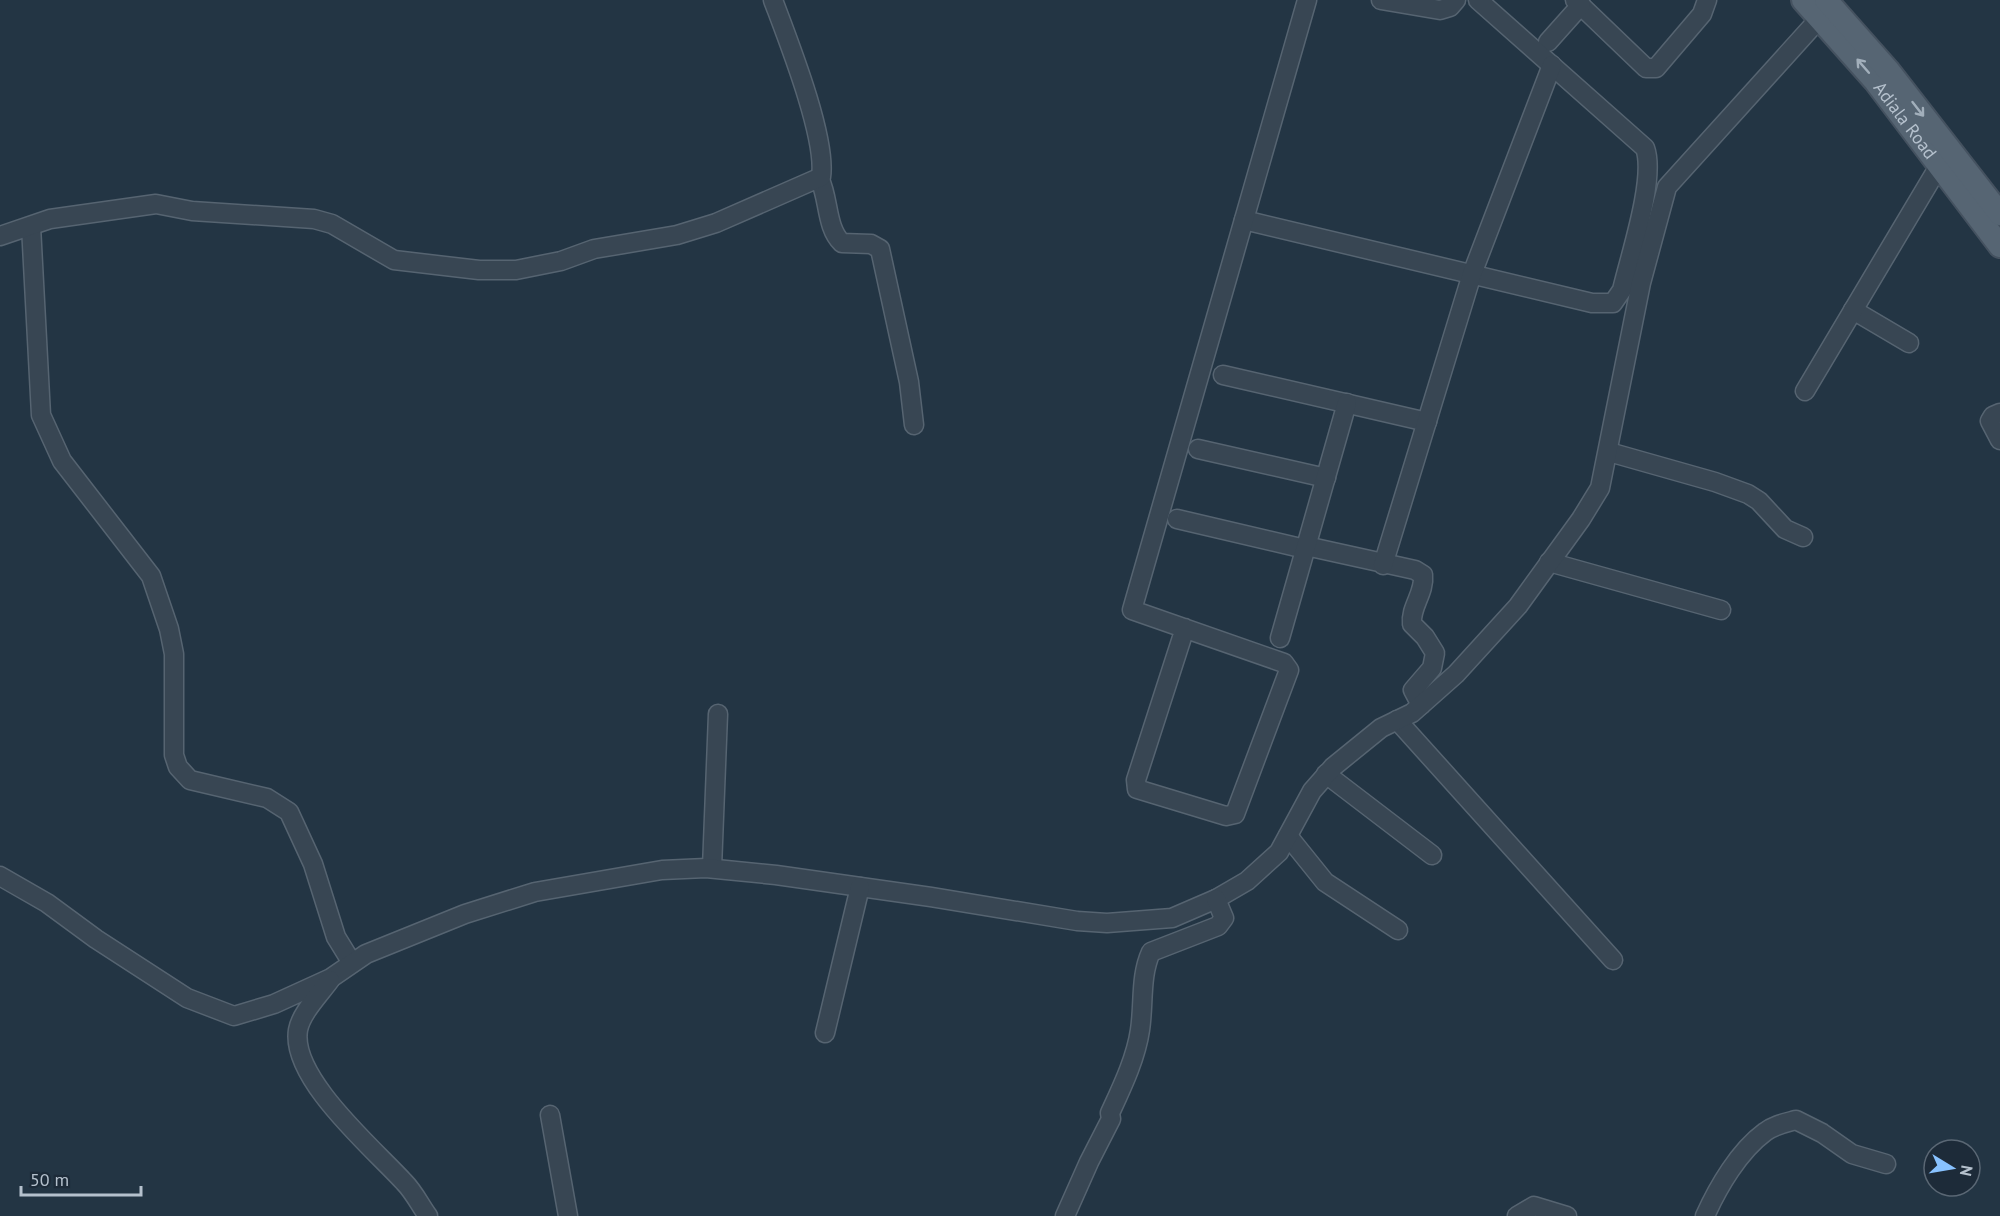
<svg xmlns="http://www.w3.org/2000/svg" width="2000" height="1216" font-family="'PT Sans',sans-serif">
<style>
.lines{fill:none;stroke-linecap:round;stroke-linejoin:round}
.minor-casing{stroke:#566471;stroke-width:21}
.major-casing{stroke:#455260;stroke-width:26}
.minor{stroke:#384653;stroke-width:18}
.major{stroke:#566573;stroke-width:22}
.oneway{stroke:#a2afbb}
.labels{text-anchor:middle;stroke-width:4.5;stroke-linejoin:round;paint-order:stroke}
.street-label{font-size:18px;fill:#b5c1cd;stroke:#1d2b39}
</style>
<rect width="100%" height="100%" fill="#233544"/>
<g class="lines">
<defs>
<g id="minor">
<path d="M1381 0 1440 10 1450 7 1456 0"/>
<path d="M1575 0 1646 68H1656L1702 14 1707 0"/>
<path d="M1548 42 1581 5"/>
<path d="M820 180C829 199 826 228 842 243L871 244 880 249 909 382 914 425"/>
<path d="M1244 220 1592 303H1613L1622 290C1630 256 1656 178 1645 148L1478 0"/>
<path d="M31 226 41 415 62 461 151 576 169 629 174 654V755L178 767 190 780 267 798 289 812 313 864 336 937 352 963"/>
<path d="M0 236 50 219 156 204 192 211 314 219 332 224 394 260 479 270H516L561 261 594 249 677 235 716 223 821 177C827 138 788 40 773 0"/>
<path d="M1853 310 1909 343"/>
<path d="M1223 375 1427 422"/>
<path d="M1805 391 1939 166"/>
<path d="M2000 413 1993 416 1990 421 2000 440"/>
<path d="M1198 449 1326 478"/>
<path d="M1609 452 1715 482 1748 494 1759 501 1785 529 1803 537"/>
<path d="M1177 519 1305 549"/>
<path d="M1306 546 1415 570 1423 575C1425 593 1410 607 1412 624L1425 637 1435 653 1432 668 1413 690 1421 705"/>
<path d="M1549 562 1721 610"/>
<path d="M1383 565 1472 274 1552 65"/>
<path d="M1185 628 1136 780 1137 789 1226 816 1235 814 1289 670 1284 663 1132 610 1307 0"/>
<path d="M1280 638 1347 403"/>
<path d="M1397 720 1613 960"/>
<path d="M1326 774 1432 855"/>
<path d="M1288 836 1325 882 1398 930"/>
<path d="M712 868 718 714"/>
<path d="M0 876 47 903 96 939 187 998 234 1016 274 1004 331 978 366 954 465 914 535 892 662 870 706 868 776 875 931 897 1077 921 1107 923 1172 918 1216 899 1247 881 1279 852 1312 791 1333 767 1381 728 1412 713 1456 674 1518 606 1581 519 1600 488 1641 283 1667 187 1828 9"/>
<path d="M330 980C320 994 301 1013 298 1030 290 1078 374 1149 404 1182 414 1192 420 1205 428 1216"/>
<path d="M825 1033 860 887"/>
<path d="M550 1115 568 1216"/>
<path d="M1065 1216 1089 1162 1111 1119 1110 1113C1122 1087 1136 1058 1140 1030 1144 1004 1140 976 1151 952L1218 926 1224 918 1216 899"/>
<path d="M1517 1216 1534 1206 1567 1216"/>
<path d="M1705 1216C1718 1187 1739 1151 1765 1132 1774 1125 1785 1123 1796 1120L1822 1133 1852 1154 1886 1164"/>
</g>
<g id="major">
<path id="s1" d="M1803 0 1875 81 2000 246"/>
<path d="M1826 0 1888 70 2000 214"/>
</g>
</defs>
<!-- minor casing -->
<use href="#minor" class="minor-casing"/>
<!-- major casing -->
<use href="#major" class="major-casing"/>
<!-- minor -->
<use href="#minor" class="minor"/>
<!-- major -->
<use href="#major" class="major"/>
</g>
<!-- one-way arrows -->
<defs><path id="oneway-shaft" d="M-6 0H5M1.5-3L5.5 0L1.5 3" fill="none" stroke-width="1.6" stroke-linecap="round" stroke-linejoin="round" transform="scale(1.5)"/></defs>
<g class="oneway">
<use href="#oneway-shaft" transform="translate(1863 66) rotate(-131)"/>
<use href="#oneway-shaft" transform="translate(1918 109) rotate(52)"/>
</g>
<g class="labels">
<!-- street labels -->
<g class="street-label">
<text dy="6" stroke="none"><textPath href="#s1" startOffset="158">Adiala Road</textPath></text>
</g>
</g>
<!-- north arrow -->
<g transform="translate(1952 1168) rotate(101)"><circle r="28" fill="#1d2b39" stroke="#5a6774" stroke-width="1.5"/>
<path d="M0-4.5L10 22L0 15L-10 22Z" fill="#88c2ff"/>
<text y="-9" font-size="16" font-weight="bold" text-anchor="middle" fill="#b5c1cd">N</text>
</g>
<!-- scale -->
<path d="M21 1186v9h120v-9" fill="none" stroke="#b5c1cd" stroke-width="3"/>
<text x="30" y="1186" font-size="18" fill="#b5c1cd" stroke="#1d2b39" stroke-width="4.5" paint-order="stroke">50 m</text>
</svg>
